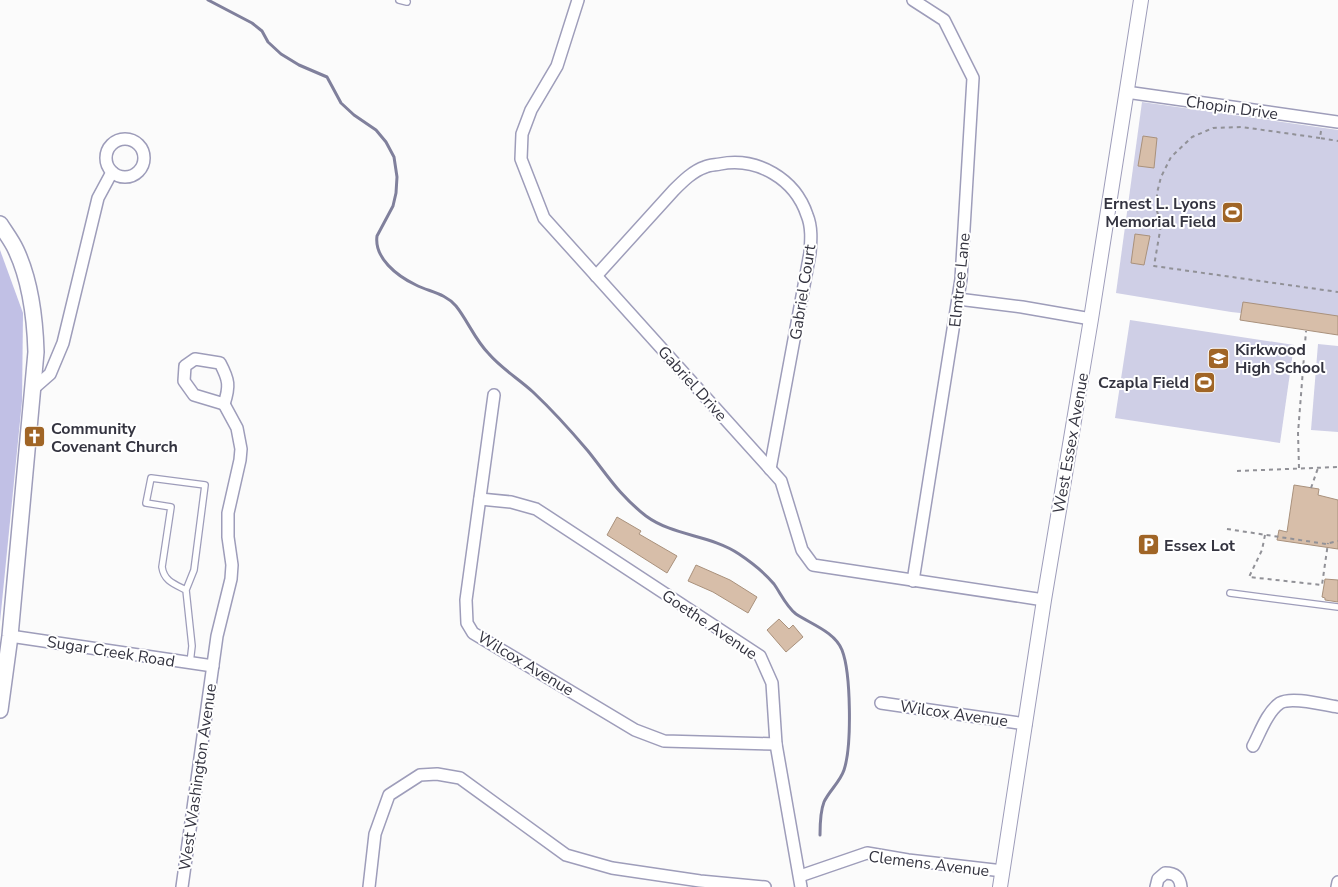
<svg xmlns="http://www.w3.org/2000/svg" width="1338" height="887" font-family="'Nunito Sans',sans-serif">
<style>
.green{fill:#cfcfe6}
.forest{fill:#c1c0e5}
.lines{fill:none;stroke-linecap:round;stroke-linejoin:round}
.stream{stroke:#80809c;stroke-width:3}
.building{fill:#d7bea9;stroke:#a9917c}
.service-casing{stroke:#9e9dba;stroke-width:8}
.minor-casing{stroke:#9e9dba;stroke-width:14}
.tertiary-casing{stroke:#9e9dba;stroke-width:16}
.secondary-casing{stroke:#9e9dba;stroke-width:18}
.path{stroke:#919197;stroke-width:2;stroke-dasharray:4 4;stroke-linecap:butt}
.service{stroke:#fff;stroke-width:5.5}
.minor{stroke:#fff;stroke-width:11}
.tertiary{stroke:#fff;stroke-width:14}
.secondary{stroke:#fff;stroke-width:15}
.labels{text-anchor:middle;stroke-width:4;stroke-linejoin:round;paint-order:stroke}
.street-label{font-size:16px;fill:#343440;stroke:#fff}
.poi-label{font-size:16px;font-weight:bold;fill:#343440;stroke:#fff;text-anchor:start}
</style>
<rect width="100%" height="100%" fill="#fbfbfb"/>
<!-- green -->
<g class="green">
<path d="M1142 102 1338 130V324L1231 312 1116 293Z"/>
<path d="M1130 320 1294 345 1280 443 1115 418Z"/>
<path d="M1318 344 1338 346V432L1311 430Z"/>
</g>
<!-- forest -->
<path class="forest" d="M0 250 23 313 22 401 0 622Z"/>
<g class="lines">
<!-- stream -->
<path class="stream" d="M208 0 252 23 262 31 268 42 281 54 299 65 327 77 341 103 354 115 376 130 386 142 394 157 397 177 396 193 393 206 377 236C374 258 397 276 416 285 430 292 445 293 456 306 468 321 475 340 489 354 502 369 519 379 533 392 551 409 572 432 588 451 608 476 619 495 646 516 673 536 711 535 739 554 751 562 764 572 774 584 781 594 786 606 796 614 811 624 835 632 842 650 851 673 852 746 844 770 840 782 829 791 824 802 820 812 820 825 820 835"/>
</g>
<!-- building -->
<g class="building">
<path d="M1143 136 1157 138 1154 168 1138 166Z"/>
<path d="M1135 234 1150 236 1144 265 1131 263Z"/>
<path d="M1243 302 1338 316V335L1240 320Z"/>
<path d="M1294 485 1319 489 1318 495 1338 500V549L1277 540 1279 530 1287 532Z"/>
<path d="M617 517 641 531 639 534 677 556 667 573 607 535Z"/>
<path d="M696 565 730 580 757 597 748 613 713 592 688 581Z"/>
<path d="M1325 579 1338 580V602L1325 600V598L1322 597Z"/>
<path d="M779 619 789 629 793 625 803 637 786 652 767 630Z"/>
</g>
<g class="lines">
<defs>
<g id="service">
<path d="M399 0 407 2"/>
<path d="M186 590C174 584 164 581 162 567L171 507 146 503 151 478 205 485 194 570 186 590 192 646 190 663"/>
<path d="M1230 593 1338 607"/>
</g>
<g id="minor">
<path d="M578 0 557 66 531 110 522 134 521 159 544 218 781 481 802 550 813 565 1044 600"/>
<path d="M1126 92 1338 122"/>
<circle cx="125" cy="158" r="19"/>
<path d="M596 276 674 190C683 181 693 171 705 167 709 165 715 165 720 164 758 157 795 179 807 215 812 227 811 240 810 253L770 469"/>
<path d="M958 299 1022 307 1091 319"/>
<path d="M195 359 220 363C229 380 230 386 224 404L194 395 184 381 185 366Z"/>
<path d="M34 388 50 374 63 343 98 198 112 172"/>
<path d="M494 395 466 600 467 623 473 633 635 730 664 741 776 744"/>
<path d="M480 499 511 502 536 509 760 656 772 683 776 744 801 887"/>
<path d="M913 581 961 279 973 78 944 20 913 0"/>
<path d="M10 636 213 666"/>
<path d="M881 703 1026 724"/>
<path d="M1253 746C1260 733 1267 712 1280 703 1292 696 1324 705 1338 707"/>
<path d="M800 876 867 853 908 860 1003 871"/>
<path d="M182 887 217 636 231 579 232 565 228 537V513L240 460 241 449 237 428 224 404"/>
<path d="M369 887 375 834 389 795 420 775 437 774 460 778 566 855 612 868 700 881 765 887"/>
<path d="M1156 887 1158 879 1165 873C1175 873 1180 877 1181 887"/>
<path d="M1337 887 1338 882"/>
</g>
<path id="tertiary" d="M1000 887 1044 600 1091 319 1141 0"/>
<path id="secondary" d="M0 224C5 232 12 241 16 250 31 282 35 318 36 352L10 636 0 710"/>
</defs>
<!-- service casing -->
<use href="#service" class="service-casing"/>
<!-- minor casing -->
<use href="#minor" class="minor-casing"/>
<!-- tertiary casing -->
<use href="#tertiary" class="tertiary-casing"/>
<!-- secondary casing -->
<use href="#secondary" class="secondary-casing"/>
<!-- path -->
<g class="path">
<path d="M1321 131 1320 138 1338 141"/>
<path d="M1320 138 1242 127 1213 128 1192 137 1171 157 1161 177 1157 193V211L1161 225 1154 266 1338 292"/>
<path d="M1299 468 1298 433 1306 331"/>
<path d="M1237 471 1338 467"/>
<path d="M1311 488 1318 468"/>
<path d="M1227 529 1326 544 1338 541"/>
<path d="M1265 535 1262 550 1249 577 1322 585 1328 543"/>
</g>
<!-- service -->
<use href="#service" class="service"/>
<!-- minor -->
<use href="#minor" class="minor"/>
<!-- tertiary -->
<use href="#tertiary" class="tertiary"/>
<!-- secondary -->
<use href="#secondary" class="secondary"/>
</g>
<!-- icons -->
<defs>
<symbol id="stadium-square" viewBox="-11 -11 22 22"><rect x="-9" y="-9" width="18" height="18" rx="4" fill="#a06526" stroke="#fff"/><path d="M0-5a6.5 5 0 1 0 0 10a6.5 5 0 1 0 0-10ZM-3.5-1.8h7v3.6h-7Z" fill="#fff"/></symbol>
<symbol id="school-square" viewBox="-11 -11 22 22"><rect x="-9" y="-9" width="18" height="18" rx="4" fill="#a06526" stroke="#fff"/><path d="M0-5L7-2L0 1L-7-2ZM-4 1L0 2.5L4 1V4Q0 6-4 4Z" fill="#fff"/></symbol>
<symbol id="church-square" viewBox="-11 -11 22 22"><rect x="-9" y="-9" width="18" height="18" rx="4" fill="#a06526" stroke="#fff"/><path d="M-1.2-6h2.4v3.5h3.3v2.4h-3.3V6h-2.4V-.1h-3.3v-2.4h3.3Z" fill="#fff"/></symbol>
<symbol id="parking-square" viewBox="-11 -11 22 22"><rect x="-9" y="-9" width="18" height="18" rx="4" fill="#a06526" stroke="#fff"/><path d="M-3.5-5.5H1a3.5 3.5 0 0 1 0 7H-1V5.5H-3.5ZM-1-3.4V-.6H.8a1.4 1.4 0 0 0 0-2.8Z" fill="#fff"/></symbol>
</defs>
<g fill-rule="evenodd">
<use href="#stadium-square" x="1220" y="200" width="25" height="25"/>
<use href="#school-square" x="1206" y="346" width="25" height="25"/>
<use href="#stadium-square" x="1192" y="370" width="25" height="25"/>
<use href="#church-square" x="22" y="424" width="25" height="25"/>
<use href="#parking-square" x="1136" y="532" width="25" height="25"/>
</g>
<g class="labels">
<!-- street labels -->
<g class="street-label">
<text transform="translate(1232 107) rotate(8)" y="6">Chopin Drive</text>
<text transform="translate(959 280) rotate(-84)" y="6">Elmtree Lane</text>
<text transform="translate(802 292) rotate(-81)" y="6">Gabriel Court</text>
<text transform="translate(693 383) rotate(48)" y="6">Gabriel Drive</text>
<text transform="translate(1070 443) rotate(-80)" y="6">West Essex Avenue</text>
<text transform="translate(710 624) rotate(34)" y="6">Goethe Avenue</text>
<text transform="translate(111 651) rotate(9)" y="6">Sugar Creek Road</text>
<text transform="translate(526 663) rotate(31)" y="6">Wilcox Avenue</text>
<text transform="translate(954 713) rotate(8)" y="6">Wilcox Avenue</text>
<text transform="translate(197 777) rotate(-82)" y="6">West Washington Avenue</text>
<text transform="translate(929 863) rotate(7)" y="6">Clemens Avenue</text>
</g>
<!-- poi labels -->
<g class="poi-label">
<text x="1216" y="209" text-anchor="end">Ernest L. Lyons<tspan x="1216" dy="18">Memorial Field</tspan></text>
<text x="1235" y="355">Kirkwood<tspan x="1235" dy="18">High School</tspan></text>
<text x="1189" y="388" text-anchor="end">Czapla Field</text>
<text x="51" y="434">Community<tspan x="51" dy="18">Covenant Church</tspan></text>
<text x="1164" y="551">Essex Lot</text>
</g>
</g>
</svg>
